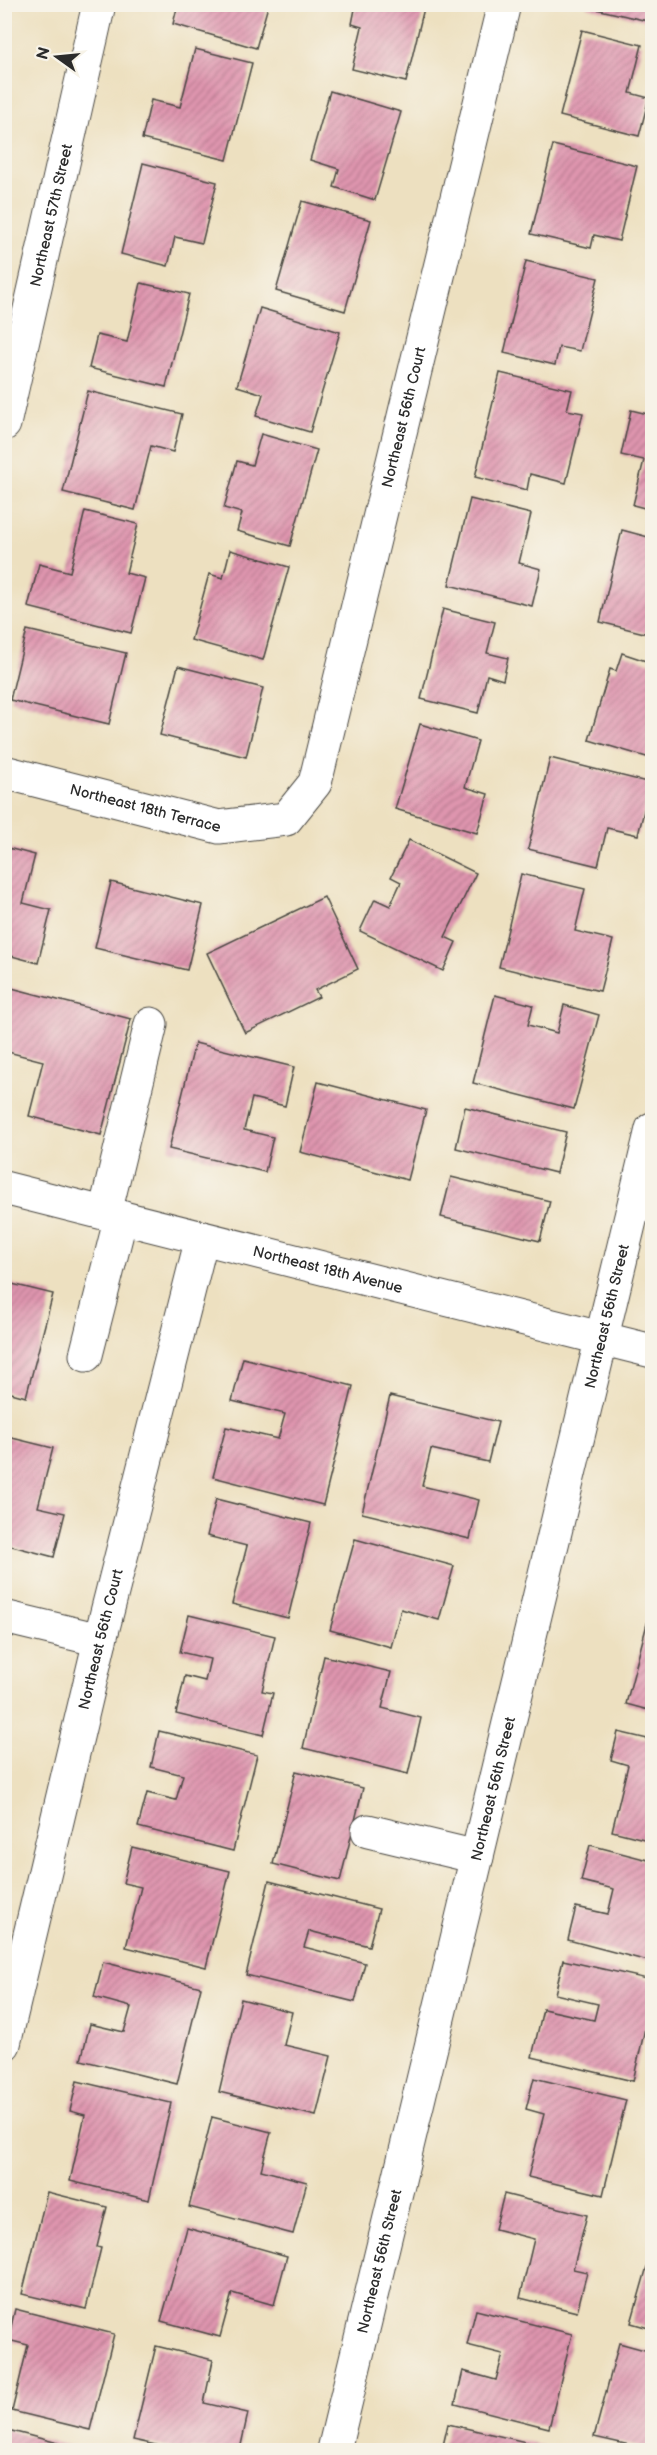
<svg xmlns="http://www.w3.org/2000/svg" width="657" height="2455" font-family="'Balsamiq Sans',sans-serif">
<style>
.building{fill:url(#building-hatch)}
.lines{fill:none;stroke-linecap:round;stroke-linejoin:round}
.minor-casing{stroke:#484641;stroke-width:35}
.minor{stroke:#fff;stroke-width:33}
.labels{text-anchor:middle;stroke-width:4.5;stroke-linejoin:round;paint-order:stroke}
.street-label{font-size:15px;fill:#2b2b2b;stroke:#f7f3e8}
</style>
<defs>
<pattern id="building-hatch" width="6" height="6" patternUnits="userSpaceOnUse" patternTransform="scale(1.5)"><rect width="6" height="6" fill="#df95af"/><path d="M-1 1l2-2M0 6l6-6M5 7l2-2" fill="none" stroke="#b57a8f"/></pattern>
</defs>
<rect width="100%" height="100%" fill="#f7f3e8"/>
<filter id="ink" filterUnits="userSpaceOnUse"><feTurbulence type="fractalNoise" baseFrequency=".0167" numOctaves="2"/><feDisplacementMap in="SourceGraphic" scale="12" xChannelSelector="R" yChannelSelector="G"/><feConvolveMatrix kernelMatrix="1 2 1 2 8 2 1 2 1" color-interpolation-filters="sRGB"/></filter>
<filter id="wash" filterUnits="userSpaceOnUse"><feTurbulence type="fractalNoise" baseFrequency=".008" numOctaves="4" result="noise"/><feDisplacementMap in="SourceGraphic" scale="24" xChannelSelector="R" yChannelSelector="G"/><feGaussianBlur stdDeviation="1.35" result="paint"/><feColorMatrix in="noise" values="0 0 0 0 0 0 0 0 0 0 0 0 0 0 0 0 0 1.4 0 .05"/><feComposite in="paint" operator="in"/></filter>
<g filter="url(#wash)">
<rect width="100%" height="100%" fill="#ede0c0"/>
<g id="blocks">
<!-- building -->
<g class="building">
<path d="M178 4H262L268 6 256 48 173 24Z"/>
<path d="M356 4H425L406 82 352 69 362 27 352 24Z"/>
<path d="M587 4H652V22L587 7Z"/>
<path d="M582 30 642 45 630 93 649 98 639 136 560 116Z"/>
<path d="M195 49 252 63 227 160 142 139 151 100 180 107Z"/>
<path d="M330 91 401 112 375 200 334 187 339 169 310 160Z"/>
<path d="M553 145 637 166 619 241 594 235 591 248 531 234Z"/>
<path d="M143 163 217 182 202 243 175 237 168 266 121 254Z"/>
<path d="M302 201 371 220 345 311 276 291Z"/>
<path d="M526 261 598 278 580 351 559 347 555 365 504 353Z"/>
<path d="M141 283 189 294 166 387 89 368 97 335 127 342Z"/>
<path d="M260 308 340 332 310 432 256 416 263 394 237 386Z"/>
<path d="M500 373 572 390 567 410 583 413 566 483 530 474 527 490 475 477Z"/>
<path d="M88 391 182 414 173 452 151 446 135 510 63 492Z"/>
<path d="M631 410 652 415V510L633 505 644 460 621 455Z"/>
<path d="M261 434 317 450 290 546 237 531 242 513 224 508 237 461 252 465Z"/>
<path d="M470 499 531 514 519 563 541 569 532 606 449 585Z"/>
<path d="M85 511 138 524 126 573 145 578 131 633 28 607 39 564 70 572Z"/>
<path d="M622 530 652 538V635L600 622Z"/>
<path d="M230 550 289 567 263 660 191 640 209 574 223 578Z"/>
<path d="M443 609 495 622 487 653 508 658 503 680 487 675 478 713 421 699Z"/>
<path d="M27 630 126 653 109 724 10 700Z"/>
<path d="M622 653 652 663V749L650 758 589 740 610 669 616 671Z"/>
<path d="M178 666 263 688 246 757 160 735Z"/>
<path d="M420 724 478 741 465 787 488 794 477 833 395 809Z"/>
<path d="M550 758 651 783 638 835 607 828 598 866 528 849Z"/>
<path d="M409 840 476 873 445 937 456 942 443 971 360 931 375 899 390 906 401 882 391 877Z"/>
<path d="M4 847 35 855 23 903 51 910 38 963 4 954Z"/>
<path d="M521 874 585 889 575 931 613 940 600 991 499 967Z"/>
<path d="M111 882 203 905 187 970 95 948Z"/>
<path d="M324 897 358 969 315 990 319 997 245 1033 207 953Z"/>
<path d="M4 986 131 1019 101 1135 29 1116 43 1061 4 1051Z"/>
<path d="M495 995 533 1005 528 1025 557 1033 564 1005 599 1015 574 1109 473 1083Z"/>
<path d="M195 1043 294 1067 285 1106 252 1098 244 1130 273 1137 265 1172 169 1149Z"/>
<path d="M318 1082 426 1110 408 1180 300 1152Z"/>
<path d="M465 1107 566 1132 556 1173 456 1148Z"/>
<path d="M451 1177 550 1201 540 1241 441 1217Z"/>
<path d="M4 1282 53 1294 26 1397 4 1391Z"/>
<path d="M243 1358 353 1386 323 1505 213 1477 226 1427 278 1439 285 1414 232 1401Z"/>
<path d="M390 1396 498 1422 488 1462 431 1449 422 1486 479 1500 470 1539 362 1513Z"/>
<path d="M4 1436 53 1448 38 1507 65 1513 54 1557 4 1544Z"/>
<path d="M216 1499 311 1523 288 1618 232 1604 247 1546 207 1536Z"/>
<path d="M355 1539 454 1566 439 1620 401 1609 391 1647 330 1630Z"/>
<path d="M189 1615 275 1636 262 1691 273 1693 263 1735 176 1714 185 1676 205 1681 210 1659 180 1652Z"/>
<path d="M648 1620 652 1621V1711L626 1704Z"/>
<path d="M324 1656 391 1672 382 1708 421 1718 408 1774 303 1748Z"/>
<path d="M159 1731 257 1755 233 1851 138 1827 147 1793 176 1800 183 1775 151 1767Z"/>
<path d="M618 1732 652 1740V1841L612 1831 628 1765 611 1760Z"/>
<path d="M296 1771 363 1788 340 1881 273 1864Z"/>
<path d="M590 1845 652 1861V1962L568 1940 576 1907 608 1914 614 1889 581 1881Z"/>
<path d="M132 1847 230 1871 206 1967 126 1947 141 1887 123 1883Z"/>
<path d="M269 1881 379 1909 369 1946 309 1931 304 1947 365 1963 355 2002 246 1975Z"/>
<path d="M563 1960 652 1980V1998L633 2081 532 2057 543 2009 594 2020 598 2004 555 1994Z"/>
<path d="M103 1962 201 1987 177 2084 81 2060 90 2024 124 2032 131 2007 94 1997Z"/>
<path d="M241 1999 292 2012 284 2045 331 2056 316 2116 219 2092Z"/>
<path d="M534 2078 626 2100 603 2195 528 2177 544 2114 526 2109Z"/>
<path d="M77 2081 171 2103 149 2200 70 2181 85 2115 70 2111Z"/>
<path d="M212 2117 271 2132 261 2170 307 2182 293 2234 189 2207Z"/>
<path d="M47 2192 107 2207 97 2247 101 2248 86 2309 22 2294Z"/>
<path d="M504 2194 587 2215 573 2269 587 2272 577 2312 520 2298 534 2239 495 2229Z"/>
<path d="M187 2228 287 2256 274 2305 232 2293 220 2337 161 2321Z"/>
<path d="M652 2249V2329L631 2323Z"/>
<path d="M15 2309 114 2334 90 2430 12 2411 28 2345 8 2340Z"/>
<path d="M476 2310 572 2334 549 2428 455 2404 463 2371 496 2380 503 2354 467 2345Z"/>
<path d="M619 2343 652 2352V2450L594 2437Z"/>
<path d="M156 2346 213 2360 204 2403 248 2413 240 2450H178L133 2440Z"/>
<path d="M448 2424 543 2446 542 2450H442Z"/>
<path d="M4 2429 85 2450H4Z"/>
</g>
</g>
</g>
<g filter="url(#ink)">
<use href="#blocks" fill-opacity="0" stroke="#484641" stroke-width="1.5"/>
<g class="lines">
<defs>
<g id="minor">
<path id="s1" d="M4 424 99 4"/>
<path id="s2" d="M4 772 219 827 286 819 315 783 504 4"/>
<path id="s3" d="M4 1188 652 1351"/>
<path d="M105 1213 151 1024"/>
<path d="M86 1355 121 1217"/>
<path d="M4 1617 100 1640"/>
<path d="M368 1831 477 1857"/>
<path id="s4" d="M4 2044 100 1640 202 1238"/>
<path id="s5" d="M334 2450 652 1129"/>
</g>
</defs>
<!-- minor casing -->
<use href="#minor" class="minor-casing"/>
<!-- minor -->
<use href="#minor" class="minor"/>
</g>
</g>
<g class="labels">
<!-- street labels -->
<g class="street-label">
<text dy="5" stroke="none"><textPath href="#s1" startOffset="214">Northeast 57th Street</textPath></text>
<text dy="5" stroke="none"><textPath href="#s2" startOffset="712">Northeast 56th Court</textPath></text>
<text dy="5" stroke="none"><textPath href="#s2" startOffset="146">Northeast 18th Terrace</textPath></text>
<text dy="5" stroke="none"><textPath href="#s3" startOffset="334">Northeast 18th Avenue</textPath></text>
<text dy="5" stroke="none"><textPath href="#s5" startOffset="1166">Northeast 56th Street</textPath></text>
<text dy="5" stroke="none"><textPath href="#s4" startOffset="416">Northeast 56th Court</textPath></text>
<text dy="5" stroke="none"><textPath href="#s5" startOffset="680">Northeast 56th Street</textPath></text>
<text dy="5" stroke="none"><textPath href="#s5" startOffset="194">Northeast 56th Street</textPath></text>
</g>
</g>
<!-- margin -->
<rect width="657" height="2455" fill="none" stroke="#f7f3e8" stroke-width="24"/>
<!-- north arrow -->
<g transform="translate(57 57) rotate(285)" stroke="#f7f3e8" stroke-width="4.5" paint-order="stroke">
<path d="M0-4.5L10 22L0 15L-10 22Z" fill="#2b2b2b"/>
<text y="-9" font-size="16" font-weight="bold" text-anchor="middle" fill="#2b2b2b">N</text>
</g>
</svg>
